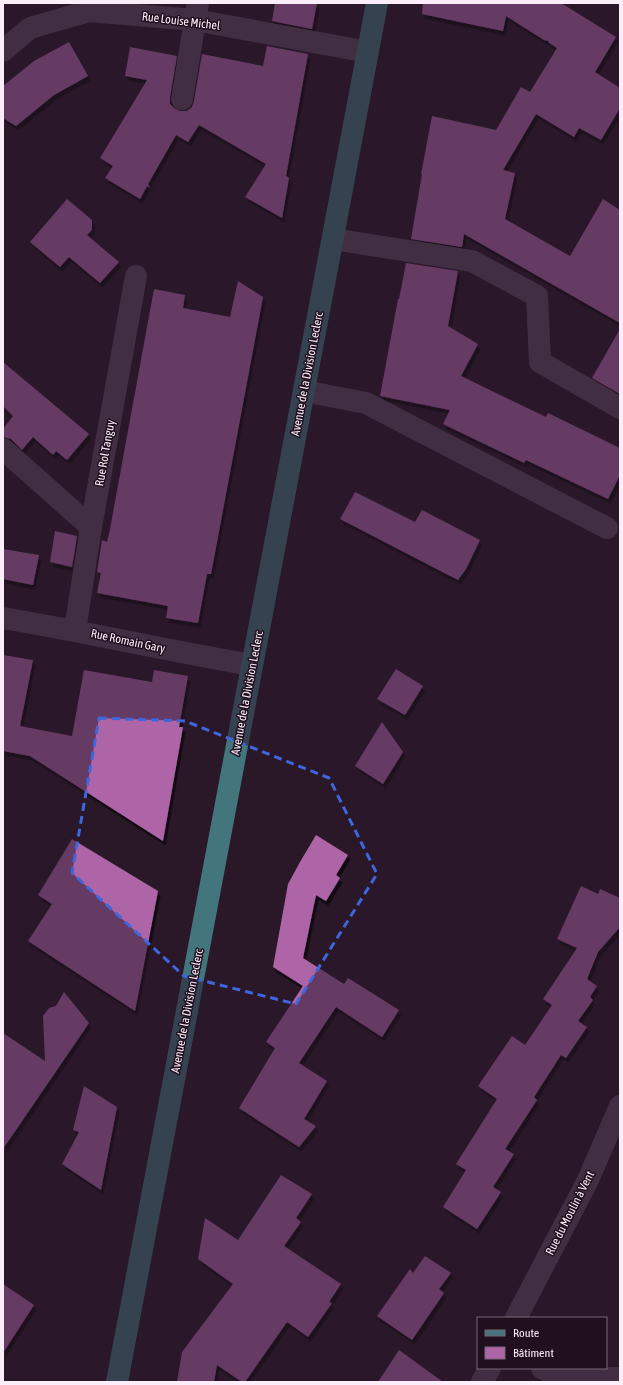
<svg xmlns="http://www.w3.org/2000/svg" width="623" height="1385" font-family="'Asap Condensed',sans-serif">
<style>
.building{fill:#ad65a8;filter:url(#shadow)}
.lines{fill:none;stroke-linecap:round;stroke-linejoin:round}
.minor{stroke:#614b5f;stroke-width:22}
.major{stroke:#43757c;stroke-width:22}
.marked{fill:none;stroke:#3e66dd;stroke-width:3;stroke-dasharray:8 5;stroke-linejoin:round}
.labels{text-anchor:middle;stroke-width:3;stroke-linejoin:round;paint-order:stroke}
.street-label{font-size:12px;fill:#fbedf9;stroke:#200f1f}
</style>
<defs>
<filter id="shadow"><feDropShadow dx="2.5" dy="4.5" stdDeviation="0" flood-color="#0009"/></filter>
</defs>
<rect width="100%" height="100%" fill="#2a1829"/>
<!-- building -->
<g class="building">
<path d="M275 3H317L312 29 272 21Z"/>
<path d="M423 3H561L616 37 595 72 620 88V108L601 140 579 128 574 137 536 114 503 170 515 173 505 219 570 256 603 199 620 210V323L464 234 462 247 411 239 422 174H421L432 116 496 130 521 87 530 92 557 48 548 42 549 41 544 40 506 16 503 31 422 14Z"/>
<path d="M69 42 88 76 54 95 16 126 3 118V86L34 61Z"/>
<path d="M267 46 308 54 286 176 289 178 282 218 245 197 266 164 199 125 188 142 176 135 148 184 150 188 147 186 140 199 105 178 113 166 100 158 147 80 125 76 130 47 177 56 170 97V104L174 108 180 111H187L192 107 194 101 202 54 263 66Z"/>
<path d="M67 199 92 220V230L87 235 119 262 100 283 69 257 60 267 30 242Z"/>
<path d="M406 263 458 271 448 326 478 344 461 376 546 417 548 413 620 448V475L608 499 526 460 524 463 443 424 450 410 380 396 398 299H399Z"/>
<path d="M238 281 263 297 211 574H207L198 623 166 618 168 606 97 593 101 573 97 572 102 540 107 542 110 529 154 289 185 295 183 308 230 317Z"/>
<path d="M620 329V394L592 378Z"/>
<path d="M3 362 89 434 67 460 56 451 53 455 33 437 22 450 11 439 3 437V429L13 416 3 406Z"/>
<path d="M355 492 415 522 422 510 480 540 466 569 458 580 340 519Z"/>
<path d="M55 531 77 536 72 567 50 562Z"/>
<path d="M3 549 39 555 33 585 3 579Z"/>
<path d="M3 655 33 660 20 726 72 736 84 670 152 682 154 670 188 676 179 727H183L163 841 30 756 3 751Z"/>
<path d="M396 669 423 686 405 715 377 699Z"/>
<path d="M382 722 403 752 383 784 355 766Z"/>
<path d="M316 835 348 855 336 875 340 878 326 901 316 895 303 958 344 984 348 978 399 1010 382 1037 336 1007 299 1063 327 1081 304 1119 316 1126 299 1147 239 1108 275 1048 266 1042 303 986 273 967 288 884 300 862Z"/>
<path d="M72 839 158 891 135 1011 28 941 52 904 38 895Z"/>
<path d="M581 886 598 894 600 889 620 898V927L598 952 587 979 597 986 590 997 593 1000 578 1021 587 1027 566 1058 561 1055 534 1097 537 1100 505 1149 514 1154 493 1187 501 1192 477 1229 443 1207 466 1170 456 1164 497 1099 478 1086 512 1036 525 1045 552 1005 543 999 577 948 557 939Z"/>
<path d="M64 992 89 1023 3 1149V1033L45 1061 43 1016 49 1008 56 1006Z"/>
<path d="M84 1086 117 1107 101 1190 62 1164 79 1132 73 1130Z"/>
<path d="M281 1175 312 1194 296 1218 301 1222 284 1246 341 1284 329 1302 332 1303 308 1337 287 1322 245 1382H242L217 1365 214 1382H177L182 1352 233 1284 198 1259 205 1218 238 1240Z"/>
<path d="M425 1256 451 1273 439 1289 444 1293 412 1340 377 1316 410 1269 413 1273Z"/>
<path d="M3 1284 34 1305 3 1353Z"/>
<path d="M399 1350 443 1382H378Z"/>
</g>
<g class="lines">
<!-- minor -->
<g class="minor">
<path d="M3 51 30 28 89 11 195 20 368 52"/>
<path d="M182 99 198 3"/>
<path d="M333 239 472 261 537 296 540 362 620 408"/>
<path d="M304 391 366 403 607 528"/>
<path d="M3 449 91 527"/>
<path d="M3 618C86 632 169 651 252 665"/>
<path d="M75 630 91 527 136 276"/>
<path d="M516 1318 588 1180 620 1106"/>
<path d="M542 1368 563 1378H620"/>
<path d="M482 1382 490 1368"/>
</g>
<!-- major -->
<path class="major" d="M117 1382 377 3"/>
</g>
<!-- marked area -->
<path d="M0 0H623V1385H0ZM99 718 185 721 329 778 377 874 296 1004 184 976 72 873Z" fill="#2a1829" fill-opacity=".55" fill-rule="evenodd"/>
<path class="marked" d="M99 718 185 721 329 778 377 874 296 1004 184 976 72 873Z"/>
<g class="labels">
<!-- street labels -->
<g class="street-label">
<text transform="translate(181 21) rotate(7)" y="4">Rue Louise Michel</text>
<text transform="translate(307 374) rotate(-79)" y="4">Avenue de la Division Leclerc</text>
<text transform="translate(105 453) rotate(-80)" y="4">Rue Rol Tanguy</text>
<text transform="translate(128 641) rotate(12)" y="4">Rue Romain Gary</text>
<text transform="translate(247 693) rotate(-79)" y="4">Avenue de la Division Leclerc</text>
<text transform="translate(187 1011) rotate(-79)" y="4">Avenue de la Division Leclerc</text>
<text transform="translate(570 1213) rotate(-63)" y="4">Rue du Moulin à Vent</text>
</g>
</g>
<!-- border -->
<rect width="623" height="1385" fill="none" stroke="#fbedf9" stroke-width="8"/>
<!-- legend -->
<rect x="477" y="1317" width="130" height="52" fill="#200f1f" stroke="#786876"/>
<rect x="485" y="1330" width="20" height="6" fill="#43757c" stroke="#786876"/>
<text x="513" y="1337" font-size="12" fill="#fbedf9">Route</text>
<rect x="485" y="1347" width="20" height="12" fill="#ad65a8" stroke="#786876"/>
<text x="513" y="1357" font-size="12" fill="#fbedf9">Bâtiment</text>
</svg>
